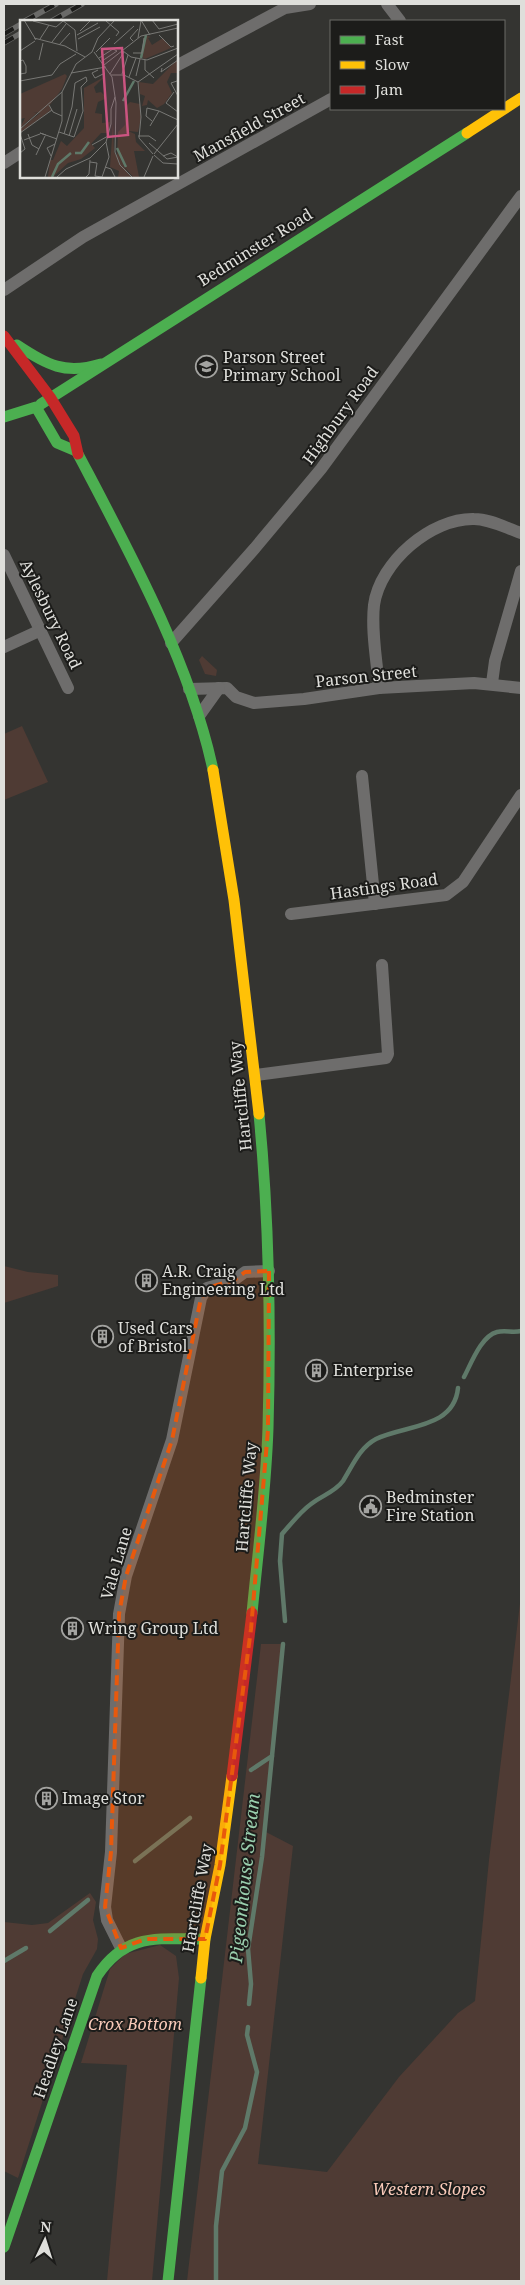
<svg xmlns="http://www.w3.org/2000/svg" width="525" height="2285" font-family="'Noto Serif',serif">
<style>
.green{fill:#4f3b34}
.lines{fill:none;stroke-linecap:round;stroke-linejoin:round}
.stream{stroke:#5f7969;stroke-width:4.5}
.street{stroke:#6e6d6c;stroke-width:12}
.fast{stroke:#4caf50;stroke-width:11}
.slow{stroke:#ffc107;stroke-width:11}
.jam{stroke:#c62828;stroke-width:11}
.rail-casing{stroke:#6a6a68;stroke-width:5.5}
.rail{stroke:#1c1c1a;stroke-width:4;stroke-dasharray:11;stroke-linecap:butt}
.marked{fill:#e8590c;fill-opacity:0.2;stroke:#e8590c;stroke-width:4;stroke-dasharray:10 6;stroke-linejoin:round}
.labels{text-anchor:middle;stroke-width:4;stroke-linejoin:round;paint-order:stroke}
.street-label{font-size:16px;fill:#dfdfdb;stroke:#1c1c1a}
.poi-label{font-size:16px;fill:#dfdfdb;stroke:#1c1c1a;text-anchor:start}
.park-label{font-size:16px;font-style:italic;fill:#f9cab9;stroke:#1c1c1a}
.water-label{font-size:18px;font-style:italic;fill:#99cead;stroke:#1c1c1a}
.inset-river{fill:none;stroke:#5f7969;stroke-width:2.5}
.inset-road{fill:none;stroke:#787875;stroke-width:1}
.view{fill:#cb5481;fill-opacity:0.15;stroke:#cb5481;stroke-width:2.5}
.inset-edge{fill:none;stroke:#dfdfdb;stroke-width:2.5}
</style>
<rect width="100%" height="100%" fill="#343431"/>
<!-- green -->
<g class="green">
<path d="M202 656 217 670 216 676 205 674 199 660Z"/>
<path d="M22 726 48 782 4 800V734Z"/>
<path d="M4 1266 28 1272 58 1275V1286L4 1303Z"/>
<path d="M521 1595V2281H187L261 1644H283L266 1832 293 1846 258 2164 327 2172 399 2077 458 2013 475 2001 489 1860Z"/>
<path d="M90 1893 96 1902 93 1920 98 1939 97 1949 83 1974 18 2178 4 2171V1922L32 1925 48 1923Z"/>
<path d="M160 1945 176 1956 179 1978 152 2281H107L127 2065 81 2063 110 1969 125 1954Z"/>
</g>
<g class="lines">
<!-- stream -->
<g class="stream">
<path d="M464 1377C471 1364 481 1336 497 1332 505 1330 513 1333 521 1331"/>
<path d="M285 1621 280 1561 282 1534C291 1524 300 1512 311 1504 321 1496 335 1492 343 1481 352 1467 359 1448 376 1439 404 1425 454 1429 458 1388"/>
<path d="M251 1770 272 1756 283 1644"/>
<path d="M135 1861 190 1818"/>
<path d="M50 1931 88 1900"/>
<path d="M4 1961 26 1948"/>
<path d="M249 2004 251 1984 248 1949 262 1857 272 1756"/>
<path d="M216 2281V2226L222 2171 245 2128 257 2072 247 2035 248 2027"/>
</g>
<!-- street -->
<g class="street">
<path d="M387 4 400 21"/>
<path d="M176 66 285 8 310 4"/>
<path d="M4 163 21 152"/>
<path d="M4 290 83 237 331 99"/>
<path d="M4 555 68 688"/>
<path d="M171 643 255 548 321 469 521 196"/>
<path d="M4 647 41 630"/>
<path d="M492 683 495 661 521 571"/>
<path d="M379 688C377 661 371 632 374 605 380 562 431 518 474 519 490 519 506 528 521 533"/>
<path d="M189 689 227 688 236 697 254 703 304 699 379 688 474 683 521 688"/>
<path d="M199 716 219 688"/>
<path d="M362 776 375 904"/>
<path d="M291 914 446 895 463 882 521 795"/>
<path d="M256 1075 386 1058 388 1054 382 965"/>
<path d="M121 1948 107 1920 105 1907 111 1852 119 1614 126 1576 172 1440 201 1298 207 1288 234 1280 245 1272 269 1271"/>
</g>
<!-- fast -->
<g class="fast">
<path d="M17 345C47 365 65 375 101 364"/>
<path d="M41 404 467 133"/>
<path d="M4 417 36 407 57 443 76 451"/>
<path d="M78 454C129 551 190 662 213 770"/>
<path d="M252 1613C258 1552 266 1490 268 1428 271 1323 269 1219 259 1114"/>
<path d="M4 2247 97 1976C126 1932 158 1939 205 1939"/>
<path d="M168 2281 201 1978"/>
</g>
<!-- slow -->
<g class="slow">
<path d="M467 133 521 98"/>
<path d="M213 770 234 900 259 1114"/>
<path d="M201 1978 205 1939 220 1865 232 1776"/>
</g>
<!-- jam -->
<g class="jam">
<path d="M4 336 50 397 74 436 78 454"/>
<path d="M232 1776 252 1613"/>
</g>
<defs>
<g id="rail">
<path d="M25 21 56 4"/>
<path d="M52 21 82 4"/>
<path d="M4 34 21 24"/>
<path d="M4 43 21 33"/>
</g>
</defs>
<!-- rail casing -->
<use href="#rail" class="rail-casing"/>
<!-- rail -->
<use href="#rail" class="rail"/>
</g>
<!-- marked area -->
<path class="marked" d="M269 1271 268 1430 251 1629 220 1865 205 1939H146L121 1948 105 1907 111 1852 119 1614 126 1576 172 1440 201 1298 207 1288 234 1280 245 1272Z"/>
<!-- icons -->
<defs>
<symbol id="school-ring" viewBox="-11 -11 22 22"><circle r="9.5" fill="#1c1c1a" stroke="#a3a3a0" stroke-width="1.5"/><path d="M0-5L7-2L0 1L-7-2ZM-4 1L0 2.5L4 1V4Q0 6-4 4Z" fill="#a3a3a0"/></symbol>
<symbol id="building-ring" viewBox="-11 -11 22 22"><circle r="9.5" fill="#1c1c1a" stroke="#a3a3a0" stroke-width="1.5"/><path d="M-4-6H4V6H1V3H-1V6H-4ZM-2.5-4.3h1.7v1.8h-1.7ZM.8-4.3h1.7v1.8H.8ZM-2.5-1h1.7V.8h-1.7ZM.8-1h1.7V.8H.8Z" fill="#a3a3a0"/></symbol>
<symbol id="civic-ring" viewBox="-11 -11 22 22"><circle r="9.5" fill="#1c1c1a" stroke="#a3a3a0" stroke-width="1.5"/><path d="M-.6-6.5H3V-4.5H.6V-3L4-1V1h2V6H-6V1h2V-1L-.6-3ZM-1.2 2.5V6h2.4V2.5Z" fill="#a3a3a0"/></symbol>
</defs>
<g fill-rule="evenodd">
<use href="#school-ring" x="194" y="354" width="25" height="25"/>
<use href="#building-ring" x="134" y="1268" width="25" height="25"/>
<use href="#building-ring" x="90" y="1324" width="25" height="25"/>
<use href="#building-ring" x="304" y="1358" width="25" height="25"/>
<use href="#civic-ring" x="358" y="1494" width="25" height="25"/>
<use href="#building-ring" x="60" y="1616" width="25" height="25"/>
<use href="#building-ring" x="34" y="1786" width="25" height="25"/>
</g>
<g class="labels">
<!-- street labels -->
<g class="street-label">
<text transform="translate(249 127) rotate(-29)" y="6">Mansfield Street</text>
<text transform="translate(255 247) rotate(-32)" y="6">Bedminster Road</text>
<text transform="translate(340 415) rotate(-54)" y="6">Highbury Road</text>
<text transform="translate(51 614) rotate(64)" y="6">Aylesbury Road</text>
<text transform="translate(366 676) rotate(-6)" y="6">Parson Street</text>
<text transform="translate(384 886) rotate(-8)" y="6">Hastings Road</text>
<text transform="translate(240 1096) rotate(-96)" y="6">Hartcliffe Way</text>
<text transform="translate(246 1497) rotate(-85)" y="6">Hartcliffe Way</text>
<text transform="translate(116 1563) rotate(-74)" y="6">Vale Lane</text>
<text transform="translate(197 1898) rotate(-80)" y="6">Hartcliffe Way</text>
<text transform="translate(55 2048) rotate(-71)" y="6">Headley Lane</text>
</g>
<!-- poi labels -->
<g class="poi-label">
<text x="223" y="363">Parson Street<tspan x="223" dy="18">Primary School</tspan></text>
<text x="162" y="1277">A.R. Craig<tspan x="162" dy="18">Engineering Ltd</tspan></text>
<text x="118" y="1334">Used Cars<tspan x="118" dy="18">of Bristol</tspan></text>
<text x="333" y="1376">Enterprise</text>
<text x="386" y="1503">Bedminster<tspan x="386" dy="18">Fire Station</tspan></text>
<text x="88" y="1634">Wring Group Ltd</text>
<text x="62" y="1804">Image Stor</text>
</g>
<!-- park labels -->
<g class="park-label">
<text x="135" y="2030">Crox Bottom</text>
<text x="429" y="2195">Western Slopes</text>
</g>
<!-- water labels -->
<g class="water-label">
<text transform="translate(245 1878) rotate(-84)" y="6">Pigeonhouse Stream</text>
</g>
</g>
<!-- overview -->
<g transform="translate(20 20)">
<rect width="158" height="158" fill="#343431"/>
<path d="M125 15 131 17 128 18 132 25 143 18 151 28 125 39 122 37ZM157 40V53H151L147 62 152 73 144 84 137 88 128 80 127 85 122 86 125 76 120 74 119 62 133 64ZM45 54 47 56 42 69 29 86 31 90 0 113V109L20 93 13 92 17 93 0 108 5 98 0 99V74ZM84 57 74 67 76 73 81 72 87 78 78 82 75 93 82 94V103L90 102 88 113H81L71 124 75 128 61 139 48 143 33 157H28L30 140H33L41 121 47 126 64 108V68ZM110 82 120 84 121 98 118 112 108 111 115 114 116 122 125 131H114L119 157H113L97 138 98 112 105 105 106 86ZM93 103 94 132 111 157H98L99 151 90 147Z" fill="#4f3b34"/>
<path class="inset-river" d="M121 38 126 15M103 81 114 61M97 128 106 147M55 133H61L69 122M32 157 38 144 51 133"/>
<path class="inset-road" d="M4 0 16 20M42 0 55 10 57 31M121 0 130 15M132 0 139 9 158 4M13 1 36 7 43 1M86 1 99 12 96 16M60 11 71 0M57 15 78 3M139 15 151 27 154 26M14 18 45 26 65 37M118 18 121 1M20 19 29 5M58 19 80 7M113 21 110 18 118 9M32 22 46 4M94 24 114 6M39 25 50 13M0 31 15 21M103 31 111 37 127 40 158 28M74 32 92 57 96 83 95 132 100 145 112 157M76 32 90 18M113 33H122L124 18M79 38 93 29 97 31M19 40 23 23M125 40V50L134 58M0 41 3 40 6 46V53L0 54M82 41 97 31M84 45 121 16 158 8M142 48 141 52 158 40M78 50 72 53 75 58 85 53M51 53 86 47M90 54 104 32M102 54 108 35M91 55H104L118 62M116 56 120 39M109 57 116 38M0 61 32 55 40 44 56 34M157 61 151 63 158 76M118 62 121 97 119 118 133 134M118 62 158 34M154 72 146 83 158 92M29 85 33 92 42 96M132 101 126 96 127 88 139 91M91 104V89L95 77M130 106 139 91 158 100M0 109 42 72 56 44 72 32 78 18 95 0M39 112 54 117 63 91 61 67 67 61 66 57 55 63 52 87M0 113 32 90M0 114 5 129 0 133M8 114 12 125 19 129M44 114 52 87M26 115 20 113 37 119M49 116 57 89M118 116H129L136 121M4 120 20 114M129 123 147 139 158 137M72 125 88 116M134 134 158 104M16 135 25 116M134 135 143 143 158 144M31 136 27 128 35 124M143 136 151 133 158 137M70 142 77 143 75 156 82 157M85 147 91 149 95 157M25 157 42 101V72M37 157 46 149 70 138 86 122M66 157 69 154 70 140M82 157 89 137 86 122 91 104M124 157 133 136"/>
<path class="view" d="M102 28 108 115 88 117 82 29Z"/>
<rect width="158" height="158" class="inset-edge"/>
</g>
<!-- border -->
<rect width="525" height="2285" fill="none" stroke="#dfdfdb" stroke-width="10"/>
<!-- legend -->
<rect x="330" y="20" width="175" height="90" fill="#1c1c1a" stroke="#6a6a67"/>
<rect x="340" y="36" width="25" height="8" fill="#4caf50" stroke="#6a6a67"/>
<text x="375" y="45" font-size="15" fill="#dfdfdb">Fast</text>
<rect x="340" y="61" width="25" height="8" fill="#ffc107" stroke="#6a6a67"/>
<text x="375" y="70" font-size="15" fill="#dfdfdb">Slow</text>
<rect x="340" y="86" width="25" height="8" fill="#c62828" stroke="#6a6a67"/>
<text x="375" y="95" font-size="15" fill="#dfdfdb">Jam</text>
<!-- north arrow -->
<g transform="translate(45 2240) rotate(4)" stroke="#1c1c1a" stroke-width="4" paint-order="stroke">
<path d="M0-4L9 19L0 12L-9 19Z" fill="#dfdfdb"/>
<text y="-8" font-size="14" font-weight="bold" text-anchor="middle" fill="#dfdfdb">N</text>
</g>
</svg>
